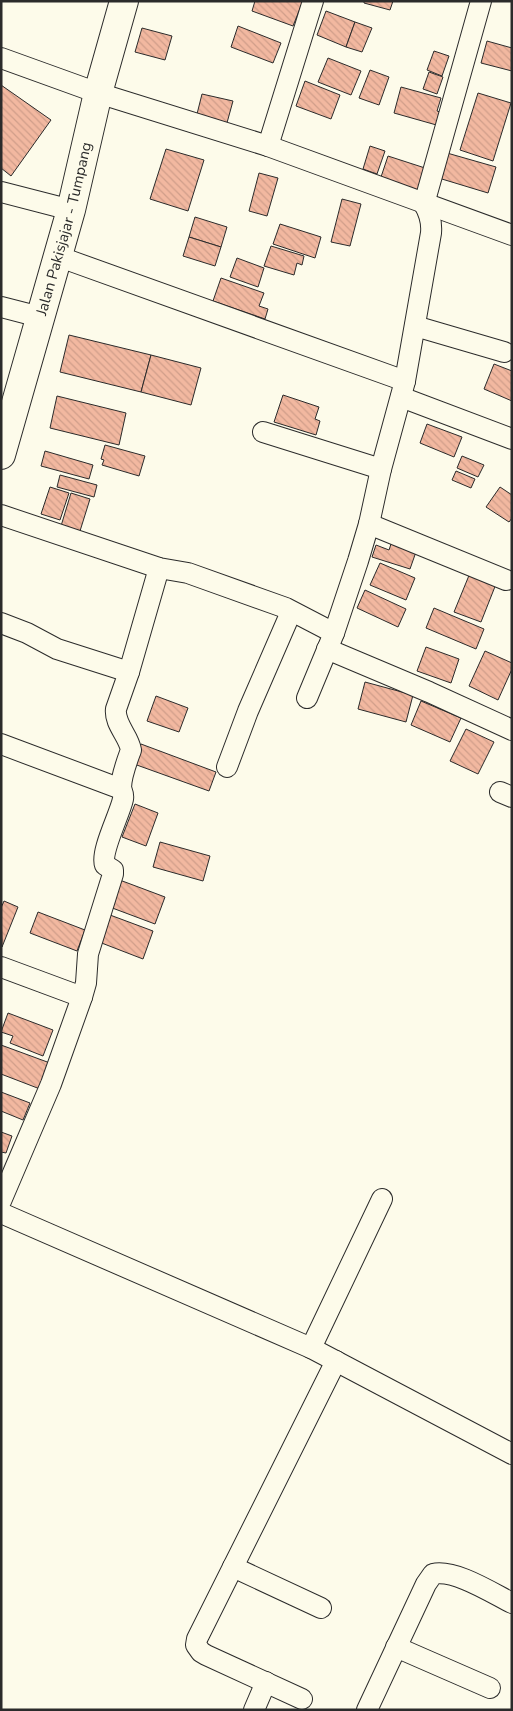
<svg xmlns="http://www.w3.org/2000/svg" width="513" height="1711" font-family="'Nunito Sans',sans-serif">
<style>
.building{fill:url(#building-back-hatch);stroke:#2b2b2b}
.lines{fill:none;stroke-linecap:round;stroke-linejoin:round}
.minor-casing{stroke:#2b2b2b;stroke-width:22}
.primary-casing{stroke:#2b2b2b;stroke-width:30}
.minor{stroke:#fdfbea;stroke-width:20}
.primary{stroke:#fdfbea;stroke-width:28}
.labels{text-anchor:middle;stroke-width:4;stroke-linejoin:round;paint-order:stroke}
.street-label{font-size:15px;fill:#2b2b2b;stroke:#fdfbea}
</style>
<defs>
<pattern id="building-back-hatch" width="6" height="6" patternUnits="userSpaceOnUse" patternTransform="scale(1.25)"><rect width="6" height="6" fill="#f2b8a0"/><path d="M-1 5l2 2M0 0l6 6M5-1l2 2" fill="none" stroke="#d09e8a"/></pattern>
</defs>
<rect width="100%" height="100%" fill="#fdfbea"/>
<!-- building -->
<g class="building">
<path d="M255 1H303L293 26 252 11Z"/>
<path d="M364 1H393L390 10 364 3Z"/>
<path d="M326 11 355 22 346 47 317 35Z"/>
<path d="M355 22 372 28 362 52 346 47Z"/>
<path d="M238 26 281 43 273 63 231 47Z"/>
<path d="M142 28 172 36 165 60 135 52Z"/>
<path d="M487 41 512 48V71L481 63Z"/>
<path d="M434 51 449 56 442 76 427 70Z"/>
<path d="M328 58 361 71 351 95 318 82Z"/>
<path d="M370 70 389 77 379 105 359 98Z"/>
<path d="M429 72 443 77 437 94 423 89Z"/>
<path d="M305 81 340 95 331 119 296 106Z"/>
<path d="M1 85 51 120 11 176 1 168Z"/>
<path d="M401 87 441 98 437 111 443 113 440 126 394 113Z"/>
<path d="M478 93 511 103 493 161 460 150Z"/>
<path d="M202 94 233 101 225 130 195 122Z"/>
<path d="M370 146 385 151 377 174 363 169Z"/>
<path d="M166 149 204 160 188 211 150 199Z"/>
<path d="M440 151 496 167 488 193 432 176Z"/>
<path d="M388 156 425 168 418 192 380 180Z"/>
<path d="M259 173 278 178 267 216 249 211Z"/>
<path d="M342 199 361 204 350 246 331 242Z"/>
<path d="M195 217 227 227 221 247 189 237Z"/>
<path d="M280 224 321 237 315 258 273 244Z"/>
<path d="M189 237 221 247 215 266 183 256Z"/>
<path d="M271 246 304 256 302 265 297 263 294 275 264 266Z"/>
<path d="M237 258 264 268 258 287 230 277Z"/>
<path d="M221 278 264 293 259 306 268 309 265 319 213 301Z"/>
<path d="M69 335 151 355 141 392 60 372Z"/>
<path d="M151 355 201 368 191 405 141 392Z"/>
<path d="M494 364 512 371V401L484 389Z"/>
<path d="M283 395 319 407 315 419 320 421 316 435 274 422Z"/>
<path d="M57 396 126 413 119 445 50 428Z"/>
<path d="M427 424 462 437 454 457 420 443Z"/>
<path d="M105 445 145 456 139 476 102 465 104 460 101 459Z"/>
<path d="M45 451 93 465 89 479 41 466Z"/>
<path d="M462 456 484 465 478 477 457 468Z"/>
<path d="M456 471 475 479 471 488 452 480Z"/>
<path d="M60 475 97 485 94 497 57 487Z"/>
<path d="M50 487 69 493 60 520 41 514Z"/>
<path d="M500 487 512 495V518L509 522 486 507Z"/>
<path d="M71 493 90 499 80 531 61 526Z"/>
<path d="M392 541 417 549 410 569 372 557 376 545 389 550Z"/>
<path d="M380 563 415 578 406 600 370 585Z"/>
<path d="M470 573 496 584 481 622 454 612Z"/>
<path d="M365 590 406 609 398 627 357 608Z"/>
<path d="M434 608 484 629 476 649 426 628Z"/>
<path d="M426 647 459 659 451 683 417 671Z"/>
<path d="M485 651 512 663V669L498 700 469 686Z"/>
<path d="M365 682 413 695 406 722 358 709Z"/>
<path d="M156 696 188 708 179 732 147 721Z"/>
<path d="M421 701 461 718 450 742 411 725Z"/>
<path d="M466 729 494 742 478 774 450 761Z"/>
<path d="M141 744 216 772 209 791 134 764Z"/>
<path d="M135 804 158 813 146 846 122 837Z"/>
<path d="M160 842 210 856 203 881 153 867Z"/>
<path d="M117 879 165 897 155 924 107 906Z"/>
<path d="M4 901 18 907 2 947 1 908Z"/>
<path d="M38 912 85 930 77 951 30 933Z"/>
<path d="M110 915 153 931 143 959 99 942Z"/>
<path d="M8 1013 53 1030 43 1056 10 1043 13 1036 1 1032Z"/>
<path d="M1 1045 50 1063 40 1089 1 1074Z"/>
<path d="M1 1092 30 1103 23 1120 1 1111Z"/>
<path d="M1 1132 12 1136 6 1153 1 1152Z"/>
</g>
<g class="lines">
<defs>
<g id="minor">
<path d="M1 58 98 93 268 146 512 235"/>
<path d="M268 146 313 1"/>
<path d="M1 192 71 210"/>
<path d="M57 256 405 381"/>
<path d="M1 307 40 317"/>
<path d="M415 326 504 352"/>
<path d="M401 397 512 439"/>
<path d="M263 432 381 469"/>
<path d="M1 515 159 568 188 573 286 608 334 633"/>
<path d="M369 524 506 580"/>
<path d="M1 623 27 633 57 649 129 672"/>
<path d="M327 649 429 692 512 730"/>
<path d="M307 698 334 633 358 561 369 524 381 469 405 381 431 233C432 222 430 214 424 204L481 1"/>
<path d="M1 744 121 789"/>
<path d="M227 767 248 711 291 612"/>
<path d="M500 792 512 797"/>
<path d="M1 967 82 997"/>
<path d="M1 1201 51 1084 82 997 86 983 88 954 113 874V870L105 865C100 852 120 814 123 799 124 794 122 792 121 788 121 776 127 761 131 750 129 736 114 724 116 709L129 672 159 568"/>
<path d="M1 1213 311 1348 512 1454"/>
<path d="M311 1348 382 1199"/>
<path d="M233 1567 321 1608"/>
<path d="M396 1647 490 1688"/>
<path d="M302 1699 206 1655 201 1652 196 1645 197 1639 336 1361"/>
<path d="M254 1710 266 1682"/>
<path d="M367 1710 426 1584 433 1574C455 1569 492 1593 512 1603"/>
</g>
<g id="primary">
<path id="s1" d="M1 455 71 210 98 93 124 1"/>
</g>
</defs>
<!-- minor casing -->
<use href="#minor" class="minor-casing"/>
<!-- primary casing -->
<use href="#primary" class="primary-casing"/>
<!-- minor -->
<use href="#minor" class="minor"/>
<!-- primary -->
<use href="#primary" class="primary"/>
</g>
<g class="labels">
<!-- street labels -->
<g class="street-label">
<text dy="5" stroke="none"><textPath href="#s1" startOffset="235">Jalan Pakisjajar - Tumpang</textPath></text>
</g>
</g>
<!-- border -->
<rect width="513" height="1711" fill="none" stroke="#2b2b2b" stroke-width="5"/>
</svg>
